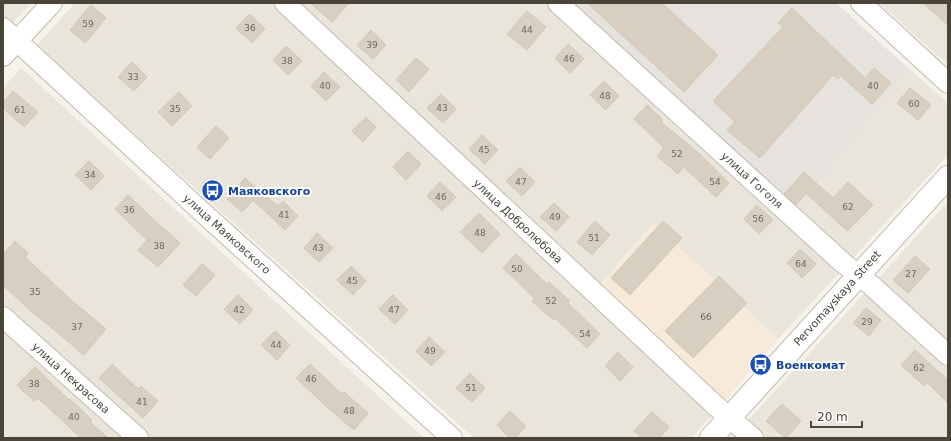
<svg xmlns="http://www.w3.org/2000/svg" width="951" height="441" font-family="'DejaVu Sans',sans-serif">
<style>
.residential{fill:#eae5da}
.commercial{fill:#f7ead8}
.industrial{fill:#e6e2dd}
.building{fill:#d8cfc1;stroke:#d3c7b4}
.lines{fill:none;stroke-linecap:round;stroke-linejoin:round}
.minor-casing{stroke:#c2bbae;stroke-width:22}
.tertiary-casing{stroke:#c2bbae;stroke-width:24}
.minor{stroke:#fff;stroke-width:20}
.tertiary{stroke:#fff;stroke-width:22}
.labels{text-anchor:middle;stroke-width:4;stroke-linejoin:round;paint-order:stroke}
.number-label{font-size:9px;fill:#6e675b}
.street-label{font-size:11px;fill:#4b4439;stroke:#fff}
.transit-label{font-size:11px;font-weight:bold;fill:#164399;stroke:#fff;text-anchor:start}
</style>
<rect width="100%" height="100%" fill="#f6f3ec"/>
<!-- residential -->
<g class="residential">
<path d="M3 3H31L9 27 3 22Z"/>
<path d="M75 3H558L794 214 909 69 948 103V155L778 339 653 224 598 287 724 402 691 438H474L36 46Z"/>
<path d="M879 3H948V65Z"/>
<path d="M21 68 424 438H3V88Z"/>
<path d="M948 202V438H732Z"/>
</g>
<!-- commercial -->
<path class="commercial" d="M654 224 778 339 724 402 598 287Z"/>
<!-- industrial -->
<path class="industrial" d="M558 3H836L909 69 794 214Z"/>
<!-- building -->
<g class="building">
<path d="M310 3H349L332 22Z"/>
<path d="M587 3H662L718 55 684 92Z"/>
<path d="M923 3H948V25Z"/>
<path d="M91 5 106 18 85 43 70 30Z"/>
<path d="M792 8 865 78 874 68 891 83 872 104 841 76 838 79 833 75 760 158 727 130 735 122 713 101 783 27 778 23Z"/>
<path d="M527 11 546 27 527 50 507 34Z"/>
<path d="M250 14 265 29 252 43 236 28Z"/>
<path d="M371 30 386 45 373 59 357 45Z"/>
<path d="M568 44 584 59 570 73 555 58Z"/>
<path d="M286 46 302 61 288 75 273 60Z"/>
<path d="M416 58 429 69 409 92 396 80Z"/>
<path d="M132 62 147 77 134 91 118 77Z"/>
<path d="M324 72 340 87 326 101 311 86Z"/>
<path d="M604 81 619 96 606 110 590 95Z"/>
<path d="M910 88 931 105 918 120 897 103Z"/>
<path d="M13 91 38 112 24 127 3 108V103Z"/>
<path d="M179 92 192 106 172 126 158 112Z"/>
<path d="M441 94 456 109 443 123 427 108Z"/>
<path d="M647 105 663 120 661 122 701 155 729 183 716 197 684 167 678 174 657 156 664 148 634 119Z"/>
<path d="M366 117 376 127 363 142 352 131Z"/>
<path d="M216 126 229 138 210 159 197 147Z"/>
<path d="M482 135 498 150 485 164 469 149Z"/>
<path d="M408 151 421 164 406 180 393 167Z"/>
<path d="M89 161 104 176 91 190 75 175Z"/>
<path d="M520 167 535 182 522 196 506 181Z"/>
<path d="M804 172 833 198 848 182 873 205 847 231 806 193 796 205 784 194Z"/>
<path d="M245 178 278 206 283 201 298 216 285 230 253 200 242 212 227 199Z"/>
<path d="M440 182 456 197 442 211 427 196Z"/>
<path d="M128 195 153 219 180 243 158 267 138 250 147 240 115 209Z"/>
<path d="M554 203 569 217 556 231 540 217Z"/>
<path d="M757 205 773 220 759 234 744 219Z"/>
<path d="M479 213 500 234 482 253 460 232Z"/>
<path d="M595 221 610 235 592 255 577 242Z"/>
<path d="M663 221 682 238 630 295 611 278Z"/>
<path d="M317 233 333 248 319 262 304 248Z"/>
<path d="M15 241 28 253 25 257 70 299 106 329 84 355 35 314V315L3 285V254Z"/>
<path d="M800 249 816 264 802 278 787 263Z"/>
<path d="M516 254 547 284 549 282 570 301 568 303 600 334 587 348 555 318 553 320 532 301 534 298 503 268Z"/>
<path d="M915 256 930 269 908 293 893 280Z"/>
<path d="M202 264 215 275 196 296 183 285Z"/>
<path d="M351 266 366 281 353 295 337 280Z"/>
<path d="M719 276 747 303 693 358 665 331Z"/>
<path d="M238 295 253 310 240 324 224 309Z"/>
<path d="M393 295 408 310 395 324 379 309Z"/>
<path d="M866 308 881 320 869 336 853 323Z"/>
<path d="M275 331 290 345 277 360 261 345Z"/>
<path d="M429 337 445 352 431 366 416 351Z"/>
<path d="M915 350 948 380V403L927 382 924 386 901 365Z"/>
<path d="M618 352 633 367 620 381 605 366Z"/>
<path d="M112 364 138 389 141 386 158 401 143 418 99 378Z"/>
<path d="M310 364 342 394 344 392 368 413 354 430 327 407 296 378Z"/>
<path d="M35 367 69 400 70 399 92 420 90 422 108 438H81L38 398 34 401 17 385Z"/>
<path d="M470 373 485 388 472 402 456 388Z"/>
<path d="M782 404 801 421 786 438H785L766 421Z"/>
<path d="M510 411 526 426 515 438H510L497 425Z"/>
<path d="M652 412 669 427 659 438H641L634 431Z"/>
</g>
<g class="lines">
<defs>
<g id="minor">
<path d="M285 3 717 407 753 438"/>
<path d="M558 3 843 263 872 286 948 355"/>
<path d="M861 3 948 83"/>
<path d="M3 28 200 210 452 438"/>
<path d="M3 56 52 3"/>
<path d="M3 317 138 438"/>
</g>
<path id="tertiary" d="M711 438 948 177"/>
</defs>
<!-- minor casing -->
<use href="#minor" class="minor-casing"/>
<!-- tertiary casing -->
<use href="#tertiary" class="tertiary-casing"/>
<!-- minor -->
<use href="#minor" class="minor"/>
<!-- tertiary -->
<use href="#tertiary" class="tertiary"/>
</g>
<!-- icons -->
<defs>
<symbol id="bus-disc" viewBox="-11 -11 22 22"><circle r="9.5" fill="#1a4fb4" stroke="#fff"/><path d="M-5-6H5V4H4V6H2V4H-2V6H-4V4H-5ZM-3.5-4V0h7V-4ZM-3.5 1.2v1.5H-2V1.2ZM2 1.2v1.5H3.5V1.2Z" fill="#fff"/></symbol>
</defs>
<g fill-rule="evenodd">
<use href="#bus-disc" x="200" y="178" width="25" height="25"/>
<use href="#bus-disc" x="748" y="352" width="25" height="25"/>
</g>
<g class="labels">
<!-- number labels -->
<g class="number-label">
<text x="88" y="27">59</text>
<text x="250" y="31">36</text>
<text x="527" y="33">44</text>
<text x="372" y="48">39</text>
<text x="569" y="62">46</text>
<text x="287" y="64">38</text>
<text x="133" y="80">33</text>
<text x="325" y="89">40</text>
<text x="873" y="89">40</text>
<text x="605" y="99">48</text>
<text x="914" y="107">60</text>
<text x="442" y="111">43</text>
<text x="175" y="112">35</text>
<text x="20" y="113">61</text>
<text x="484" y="153">45</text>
<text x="677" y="157">52</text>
<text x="90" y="178">34</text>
<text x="521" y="185">47</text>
<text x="715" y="185">54</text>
<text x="441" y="200">46</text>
<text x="848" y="210">62</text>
<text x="129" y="213">36</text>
<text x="284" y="218">41</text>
<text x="555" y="220">49</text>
<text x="758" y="222">56</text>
<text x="480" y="236">48</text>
<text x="594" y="241">51</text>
<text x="159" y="249">38</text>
<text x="318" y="251">43</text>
<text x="801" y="267">64</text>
<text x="517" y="272">50</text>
<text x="911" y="277">27</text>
<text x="352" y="284">45</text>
<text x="35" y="295">35</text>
<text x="551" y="304">52</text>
<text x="239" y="313">42</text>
<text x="394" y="313">47</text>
<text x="706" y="320">66</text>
<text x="867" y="325">29</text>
<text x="77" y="330">37</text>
<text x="585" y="337">54</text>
<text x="276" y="348">44</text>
<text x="430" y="354">49</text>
<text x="919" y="371">62</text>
<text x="311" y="382">46</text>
<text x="34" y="387">38</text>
<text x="471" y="391">51</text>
<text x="142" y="405">41</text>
<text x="349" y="414">48</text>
<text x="74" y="420">40</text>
</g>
<!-- street labels -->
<g class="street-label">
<text transform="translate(752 180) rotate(42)" y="4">улица Гоголя</text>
<text transform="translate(518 221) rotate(43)" y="4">улица Добролюбова</text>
<text transform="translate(227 234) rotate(42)" y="4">улица Маяковского</text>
<text transform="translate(837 298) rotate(-48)" y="4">Pervomayskaya Street</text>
<text transform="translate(71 378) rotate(42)" y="4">улица Некрасова</text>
</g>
<!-- transit labels -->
<g class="transit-label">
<text x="228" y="195">Маяковского</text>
<text x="776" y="369">Военкомат</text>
</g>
</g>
<!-- border -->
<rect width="951" height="441" fill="none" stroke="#4b4439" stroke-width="8"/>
<!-- scale -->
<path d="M811 421v6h51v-6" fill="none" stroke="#4b4439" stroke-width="2"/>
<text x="817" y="421" font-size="12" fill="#4b4439" stroke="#ffffff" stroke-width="3" paint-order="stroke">20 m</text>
</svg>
